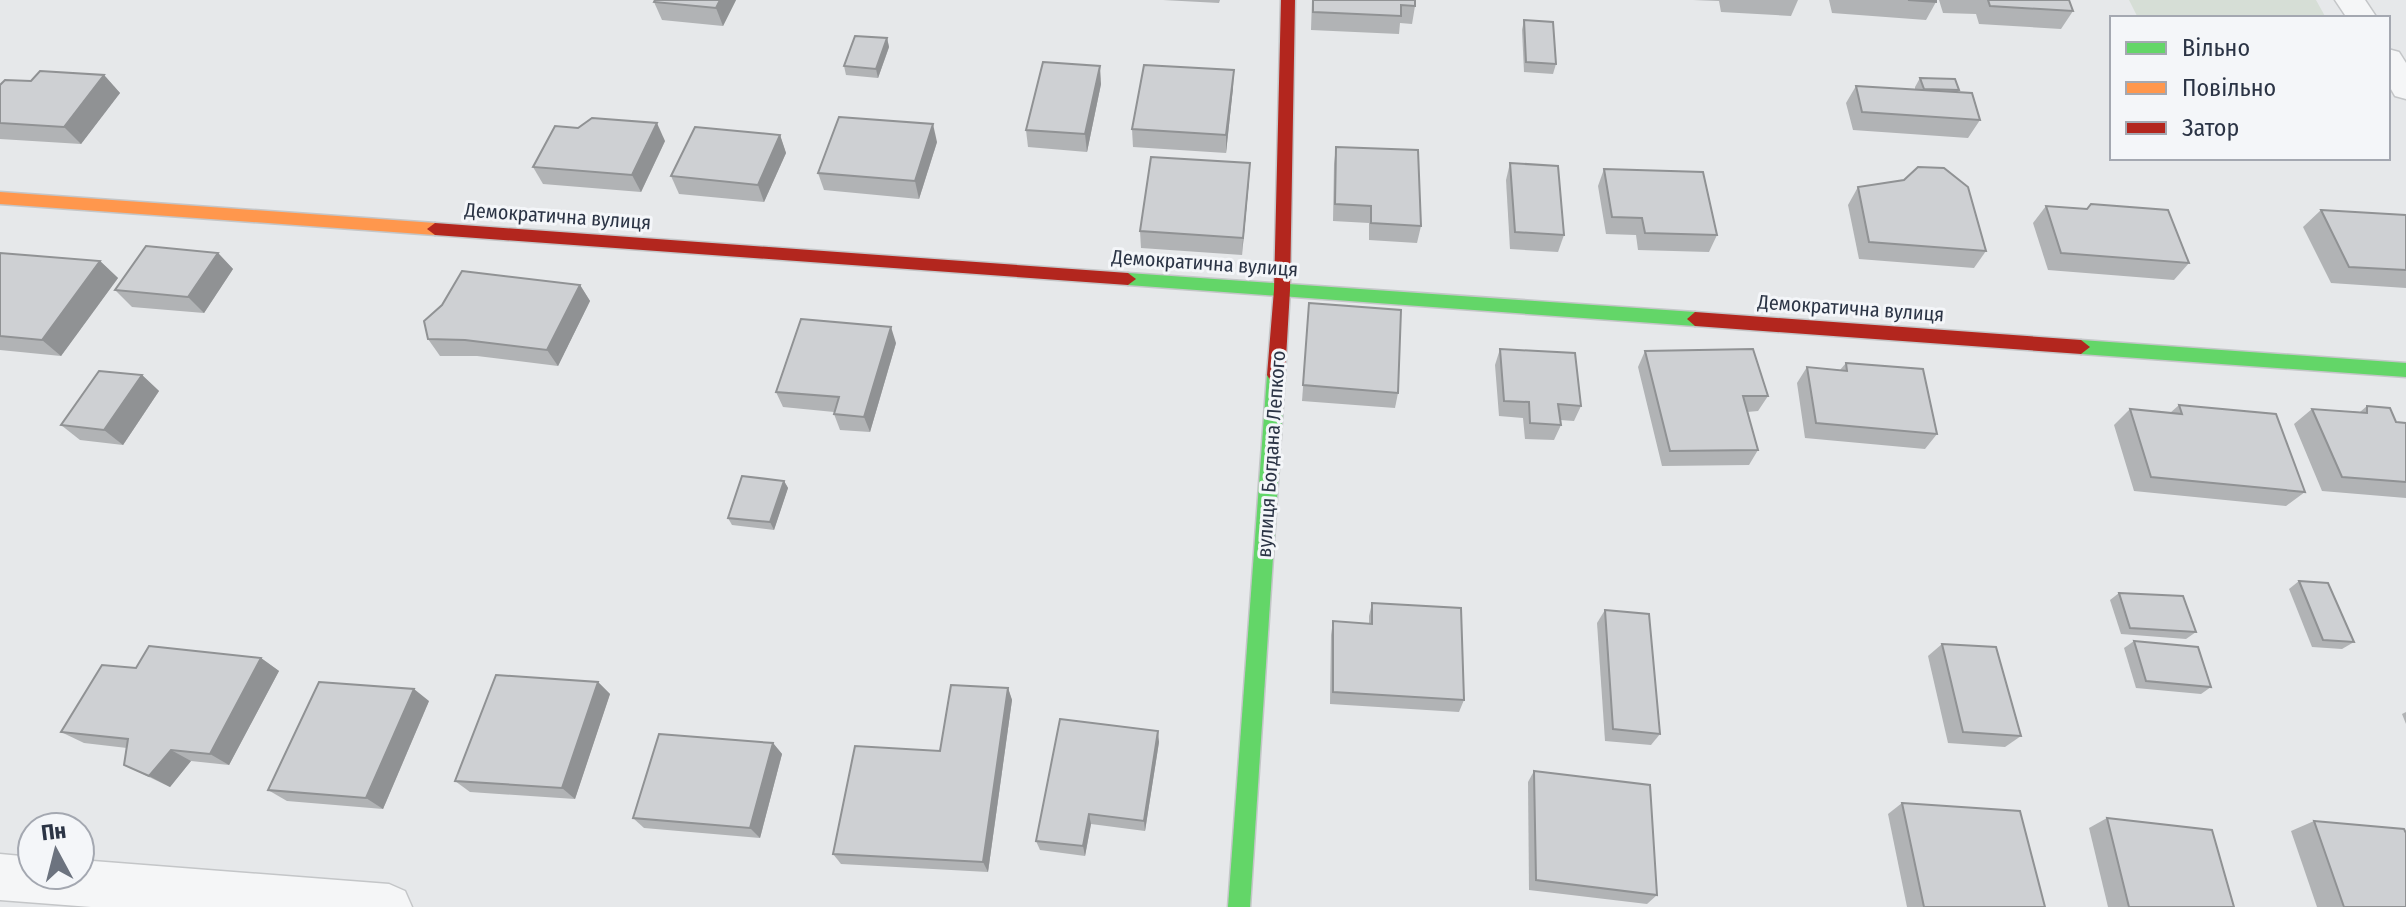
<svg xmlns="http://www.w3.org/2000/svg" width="2406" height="907" font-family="'Fira Sans Condensed',sans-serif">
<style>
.green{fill:#d6ded6}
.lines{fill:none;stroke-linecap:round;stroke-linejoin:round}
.street-casing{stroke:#c4c6c8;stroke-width:3}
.fast-casing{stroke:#c4c6c8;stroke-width:3}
.slow-casing{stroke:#c4c6c8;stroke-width:3}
.jam-casing{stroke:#c4c6c8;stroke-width:3}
.street{fill:#f5f6f7;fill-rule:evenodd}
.fast{fill:#63d668;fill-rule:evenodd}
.slow{fill:#ff974d;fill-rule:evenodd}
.jam{fill:#b3261e;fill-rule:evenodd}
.wall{fill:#b1b3b5}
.shaded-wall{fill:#909294}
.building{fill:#ced0d3;stroke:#909294;stroke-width:2}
.labels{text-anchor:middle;stroke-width:6;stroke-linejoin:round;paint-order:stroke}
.street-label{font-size:20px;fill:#2b3445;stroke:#f4f6f9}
</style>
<rect width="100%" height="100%" fill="#e6e8ea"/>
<!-- green -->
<path class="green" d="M2129 0H2316L2326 18H2138Z"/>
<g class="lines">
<defs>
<g id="street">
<path d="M2335 0H2365L2377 18H2347Z"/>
<path d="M2388 49 2399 52 2406 63V99L2395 96 2388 84Z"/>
<path d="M0 854 32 857V875H80V860L389 884 405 891 412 907H91L0 900Z"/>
</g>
<g id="fast">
<path d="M1128 273 1695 312 1703 319 1695 326 1128 285 1120 279Z"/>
<path d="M2081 340 2406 363V377L2081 354 2072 347Z"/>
<path d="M1276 368 1282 370 1285 375 1250 907H1228L1267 375 1270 370Z"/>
</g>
<path id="slow" d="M0 192 435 223 443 229 435 235 0 204Z"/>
<g id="jam">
<path d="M1281 0H1295L1290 290 1285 375 1282 380H1270L1267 375 1274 290Z"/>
<path d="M435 223 1128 273 1136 279 1128 285 435 235 427 229Z"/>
<path d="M1695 312 2081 340 2090 347 2081 354 1695 326 1687 319Z"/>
</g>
</defs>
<!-- street casing -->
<use href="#street" class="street-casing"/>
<!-- fast casing -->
<use href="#fast" class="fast-casing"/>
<!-- slow casing -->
<use href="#slow" class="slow-casing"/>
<!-- jam casing -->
<use href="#jam" class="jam-casing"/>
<!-- street -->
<use href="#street" class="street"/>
<!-- fast -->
<use href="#fast" class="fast"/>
<!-- slow -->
<use href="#slow" class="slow"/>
<!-- jam -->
<use href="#jam" class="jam"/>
</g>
<!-- wall -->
<g class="wall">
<path d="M655 0H736L723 26 662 20 654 2Z"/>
<path d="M1163 0H1220L1219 3Z"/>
<path d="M1312 0H1415V6L1412 24 1400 23 1399 34 1311 30Z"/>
<path d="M1693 0H1798L1791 16 1721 12 1719 1Z"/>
<path d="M1829 0H1936V2L1926 20 1832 13Z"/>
<path d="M1939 0H2069L2073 11 2061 29 1979 24 1976 14 1943 13Z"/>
<path d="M1524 20 1556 64 1553 74 1524 72 1522 30Z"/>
<path d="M887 38 889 47 878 78 846 75 844 66Z"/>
<path d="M104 75 120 93 81 144 0 139V123L31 81Z"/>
<path d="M1920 78 1959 90 1958 92 1980 120 1968 138 1853 130 1846 103 1856 86 1915 90V87Z"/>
<path d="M1101 84 1087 152 1028 147 1026 130Z"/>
<path d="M1233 88 1226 153 1133 147 1132 129Z"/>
<path d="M578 128 665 141 641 192 543 184 533 167Z"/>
<path d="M780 135 786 153 764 202 679 194 671 176Z"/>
<path d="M937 142 919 199 824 190 818 173Z"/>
<path d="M1336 147 1421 226 1417 243 1369 240V223L1333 221 1334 164Z"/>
<path d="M1510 163 1564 235 1558 252 1510 249 1506 180Z"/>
<path d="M1604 169 1717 235 1709 252 1638 250 1636 235 1606 234 1598 186Z"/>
<path d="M1249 180 1242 255 1141 248 1140 231Z"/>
<path d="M1858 187 1986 251 1974 268 1859 259 1848 205Z"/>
<path d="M2046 206 2087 209 2189 263 2174 280 2048 270 2033 223Z"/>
<path d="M2321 210 2406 215V288L2331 283 2303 227Z"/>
<path d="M0 253 100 261 118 278 61 356 0 350Z"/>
<path d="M218 253 233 269 204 313 132 307 115 290Z"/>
<path d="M580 285 590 301 558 366 477 356H440L428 339Z"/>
<path d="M1308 319 1398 393 1395 408 1302 401Z"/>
<path d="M896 343 870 432 840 430 834 414V412L783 407 776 392Z"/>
<path d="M1500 349 1581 406 1574 421 1560 420 1561 425 1554 440 1525 439 1523 418 1499 416 1495 365Z"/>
<path d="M1645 351 1768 396 1758 411 1747 412 1758 450 1749 465 1662 466 1638 367Z"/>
<path d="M1846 363 1937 434 1925 449 1805 438 1797 383 1807 367 1840 370Z"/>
<path d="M142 375 159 391 123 445 80 440 61 425Z"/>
<path d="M2179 405 2305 492 2286 506 2134 491 2114 425 2130 409 2170 413Z"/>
<path d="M2367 406 2396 422 2406 423V498L2322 491 2294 424 2312 409 2360 412Z"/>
<path d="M784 481 788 488 774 530 732 525 728 518Z"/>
<path d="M2299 581 2354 642 2342 649 2312 647 2289 589Z"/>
<path d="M2119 593 2196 632 2186 639 2121 634 2110 600Z"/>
<path d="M1372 603 1464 700 1459 712 1330 704 1331 635 1333 621 1369 624V616Z"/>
<path d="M1605 610 1660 734 1651 745 1605 741 1597 623Z"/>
<path d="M2134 641 2211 687 2201 694 2136 688 2124 648Z"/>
<path d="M1942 644 2021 736 2005 747 1948 743 1928 656Z"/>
<path d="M261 658 279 671 229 765 191 761 170 787 124 765 127 748 84 743 61 732 136 668Z"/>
<path d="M598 682 610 694 575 799 470 792 455 781Z"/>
<path d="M1008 688 1012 700 988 872 841 864 833 854Z"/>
<path d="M429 701 383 809 287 801 268 790Z"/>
<path d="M2406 712V724L2402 714Z"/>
<path d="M1159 742 1145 831 1091 824 1085 856 1040 850 1036 841Z"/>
<path d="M773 743 782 754 760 838 644 828 633 818Z"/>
<path d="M1534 771 1657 895 1647 904 1529 890 1528 782Z"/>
<path d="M1902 803 2045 907H1907L1888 814Z"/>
<path d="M2107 818 2234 907H2108L2089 828Z"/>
<path d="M2314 821 2406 907H2317L2291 831Z"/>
</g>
<!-- shaded-wall -->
<g class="shaded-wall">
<path d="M720 0H736L723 26 716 8Z"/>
<path d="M887 38 889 47 878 78 876 69Z"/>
<path d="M1100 66 1101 84 1087 152 1085 134Z"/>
<path d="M1234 70 1233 88 1226 153V135Z"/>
<path d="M104 75 120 93 81 144 64 127Z"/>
<path d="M657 123 665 141 641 192 632 175Z"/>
<path d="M933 124 937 142 919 199 915 181Z"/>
<path d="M780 135 786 153 764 202 758 185Z"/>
<path d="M1250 163 1249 180 1242 255 1243 238Z"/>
<path d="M218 253 233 269 204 313 188 297Z"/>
<path d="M100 261 118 278 61 356 42 340Z"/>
<path d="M580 285 590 301 558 366 547 350Z"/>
<path d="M891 327 896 343 870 432 864 417Z"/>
<path d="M142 375 159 391 123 445 104 430Z"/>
<path d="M784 481 788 488 774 530 770 522Z"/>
<path d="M261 658 279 671 229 765 210 754Z"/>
<path d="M598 682 610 694 575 799 562 788Z"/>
<path d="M1008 688 1012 700 988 872 983 862Z"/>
<path d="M414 689 429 701 383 809 366 798Z"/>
<path d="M1158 731 1159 742 1145 831 1144 821Z"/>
<path d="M773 743 782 754 760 838 750 828Z"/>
<path d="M171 750 191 761 170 787 149 776Z"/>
<path d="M1089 814 1091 824 1085 856 1083 846Z"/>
</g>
<!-- building -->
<g class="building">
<path d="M655 0H720L716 8 654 2Z"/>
<path d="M1313 0H1415V6L1401 5V16L1313 12Z"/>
<path d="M1908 0H1936V2Z"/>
<path d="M1988 0H2069L2073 11 1990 6Z"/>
<path d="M1524 20 1553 22 1556 64 1526 62Z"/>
<path d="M855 36 887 38 876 69 844 66Z"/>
<path d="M1043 62 1100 66 1085 134 1026 130Z"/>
<path d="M1144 65 1234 70 1226 135 1132 129Z"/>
<path d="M40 71 104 75 64 127 0 123V85L5 80 31 81Z"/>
<path d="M1920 78 1955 79 1959 90 1924 89Z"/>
<path d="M1856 86 1972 93 1980 120 1862 112Z"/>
<path d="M839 117 933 124 915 181 818 173Z"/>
<path d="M592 118 657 123 632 175 533 167 555 126 578 128Z"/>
<path d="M695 127 780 135 758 185 671 176Z"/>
<path d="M1336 147 1418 150 1421 226 1371 223V206L1335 204Z"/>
<path d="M1151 157 1250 163 1243 238 1140 231Z"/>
<path d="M1510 163 1558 166 1564 235 1515 232Z"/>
<path d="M1918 167 1944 168 1968 187 1986 251 1869 242 1858 187 1904 180Z"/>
<path d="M1604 169 1703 172 1717 235 1645 233 1642 218 1612 217Z"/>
<path d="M2091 204 2168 210 2189 263 2061 253 2046 206 2087 209Z"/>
<path d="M2321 210 2406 215V270L2349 267Z"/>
<path d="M146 246 218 253 188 297 115 290Z"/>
<path d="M0 253 100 261 42 340 0 336Z"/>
<path d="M462 271 580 285 547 350 465 340 428 339 424 321 442 305Z"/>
<path d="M1309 303 1401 310 1398 393 1303 385Z"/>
<path d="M801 319 891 327 864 417 834 414 839 397 776 392Z"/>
<path d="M1500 349 1575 353 1581 406 1558 404 1561 425 1530 423 1529 402 1504 401Z"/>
<path d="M1753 349 1768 396H1743L1758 450 1670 451 1645 351Z"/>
<path d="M1846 363 1923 369 1937 434 1816 423 1807 367 1847 371Z"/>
<path d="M99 371 142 375 104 430 61 425Z"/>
<path d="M2179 405 2276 414 2305 492 2151 477 2130 409 2182 414Z"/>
<path d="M2367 406 2390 408 2396 422 2406 423V482L2342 477 2312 409 2367 413Z"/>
<path d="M742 476 784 481 770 522 728 518Z"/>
<path d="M2299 581 2328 583 2354 642 2323 640Z"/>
<path d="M2119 593 2183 596 2196 632 2130 628Z"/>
<path d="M1372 603 1461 608 1464 700 1333 692V621L1372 624Z"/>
<path d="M1605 610 1649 614 1660 734 1613 729Z"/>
<path d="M2134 641 2198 647 2211 687 2146 681Z"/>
<path d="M1942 644 1996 647 2021 736 1963 732Z"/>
<path d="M149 646 261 658 210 754 171 750 149 776 124 765 128 739 61 732 102 665 136 668Z"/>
<path d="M496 675 598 682 562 788 455 781Z"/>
<path d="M319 682 414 689 366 798 268 790Z"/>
<path d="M951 685 1008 688 983 862 833 854 855 746 940 751Z"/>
<path d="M1060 719 1158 731 1144 821 1089 814 1083 846 1036 841Z"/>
<path d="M659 734 773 743 750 828 633 818Z"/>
<path d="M1534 771 1650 785 1657 895 1536 880Z"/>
<path d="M1902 803 2020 811 2045 907H1924Z"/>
<path d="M2107 818 2212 830 2234 907H2129Z"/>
<path d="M2314 821 2404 829 2406 833V907H2344Z"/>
</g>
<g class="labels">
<!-- street labels -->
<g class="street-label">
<text transform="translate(558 216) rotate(4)" y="7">Демократична вулиця</text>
<text transform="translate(1205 263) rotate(4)" y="7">Демократична вулиця</text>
<text transform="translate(1851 308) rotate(4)" y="7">Демократична вулиця</text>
<text transform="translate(1271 454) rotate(-86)" y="7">вулиця Богдана Лепкого</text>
</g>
</g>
<!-- legend -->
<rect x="2110" y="16" width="280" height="144" fill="#f4f6f9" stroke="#a4a8b1" stroke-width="2"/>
<rect x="2126" y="42" width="40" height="12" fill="#63d668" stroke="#a4a8b1" stroke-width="2"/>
<text x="2182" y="56" font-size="24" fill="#2b3445">Вільно</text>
<rect x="2126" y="82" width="40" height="12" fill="#ff974d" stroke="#a4a8b1" stroke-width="2"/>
<text x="2182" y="96" font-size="24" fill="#2b3445">Повільно</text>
<rect x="2126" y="122" width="40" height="12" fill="#b3261e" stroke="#a4a8b1" stroke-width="2"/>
<text x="2182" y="136" font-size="24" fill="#2b3445">Затор</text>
<!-- north arrow -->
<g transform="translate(56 851) rotate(353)"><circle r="38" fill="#f4f6f9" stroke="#a4a8b1" stroke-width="2"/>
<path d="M0-6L14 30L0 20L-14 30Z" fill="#6c737f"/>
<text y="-12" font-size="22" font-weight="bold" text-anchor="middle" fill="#2b3445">Пн</text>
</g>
</svg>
